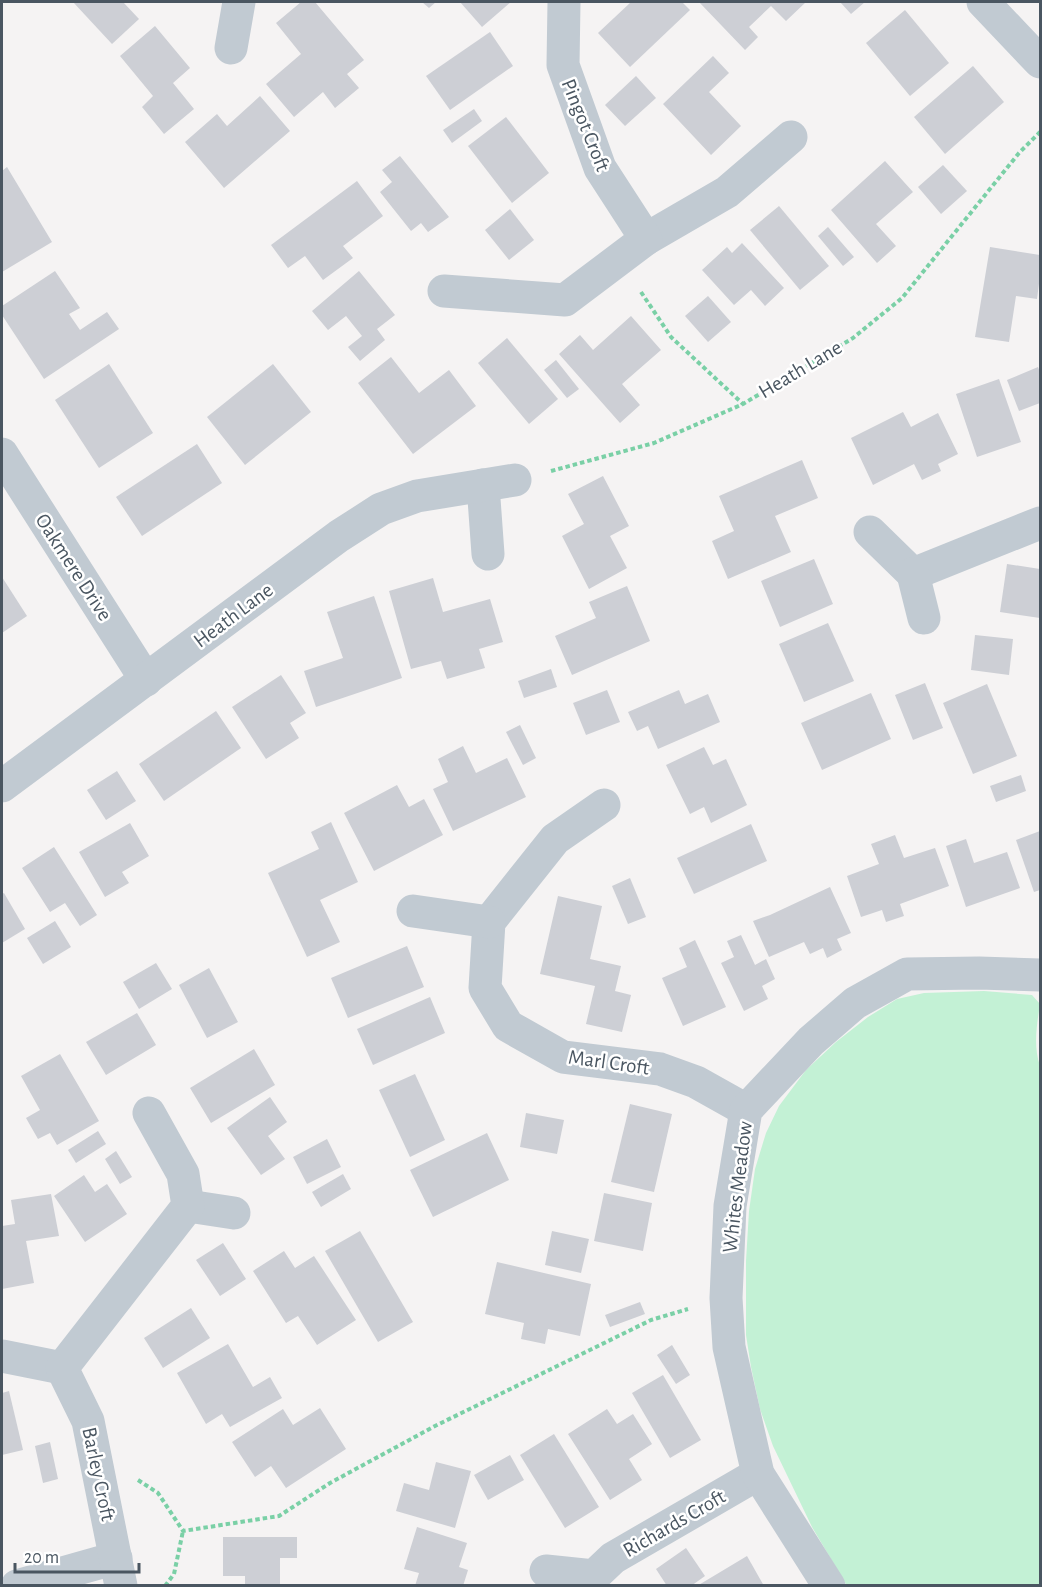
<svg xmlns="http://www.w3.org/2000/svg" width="1042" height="1587" font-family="'Alegreya Sans',sans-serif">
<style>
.green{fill:#c3f1d5}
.building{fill:#cdcfd5}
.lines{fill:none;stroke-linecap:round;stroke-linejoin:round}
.path{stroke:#7ad0a6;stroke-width:4;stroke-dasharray:4.5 3;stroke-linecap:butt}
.minor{stroke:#c1cad2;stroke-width:33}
.tertiary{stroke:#c1cad2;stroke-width:33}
.labels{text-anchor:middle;stroke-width:5;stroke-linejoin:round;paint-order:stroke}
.street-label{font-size:21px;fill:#4a5661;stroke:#fff}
</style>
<rect width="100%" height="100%" fill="#f5f3f3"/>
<!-- green -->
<path class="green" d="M984 991 1032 995 1040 1004C1037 1024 1033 1046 1040 1066V1585L847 1586 812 1527 773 1446 760 1409 751 1367 746 1335V1261L749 1211 755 1169 766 1133 779 1106 806 1070 836 1042 868 1017 897 999 924 993Z"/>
<!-- building -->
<g class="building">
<path d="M73 2H123L139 19 112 44Z"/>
<path d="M301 2H315L364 60 347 74 359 88 335 108 323 92 294 117 266 84 301 54 276 23Z"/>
<path d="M422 2H436L429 8Z"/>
<path d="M460 2H511L482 27Z"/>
<path d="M631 2H682L690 10 630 67 598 33Z"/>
<path d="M699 2H806L786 21 771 6 749 27 758 37 745 50Z"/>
<path d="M840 2H865L851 14Z"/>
<path d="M905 10 949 63 910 96 866 43Z"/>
<path d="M155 26 190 68 173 83 194 109 164 134 142 107 153 96 120 56Z"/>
<path d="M490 32 513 66 450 110 426 76Z"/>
<path d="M713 56 729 73 709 92 741 126 711 155 663 104Z"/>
<path d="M973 66 1004 102 945 154 914 117Z"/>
<path d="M636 76 656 98 625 126 605 105Z"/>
<path d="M260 96 290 131 224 188 185 142 217 114 227 126Z"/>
<path d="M474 109 482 121 452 143 443 130Z"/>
<path d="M506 117 549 173 512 203 468 146Z"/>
<path d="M400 156 449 217 428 232 421 223 411 231 380 192 392 182 382 170Z"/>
<path d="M885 161 913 192 876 224 896 246 877 263 831 210Z"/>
<path d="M943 165 967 191 941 214 918 187Z"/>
<path d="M7 167 52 242 2 272V171Z"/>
<path d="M357 181 383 216 343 246 353 258 323 280 305 256 288 268 271 245Z"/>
<path d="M779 206 829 266 800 290 750 230Z"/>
<path d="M510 209 534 240 509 260 485 230Z"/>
<path d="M828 227 854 257 843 266 818 236Z"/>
<path d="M742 243 784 288 765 306 751 290 734 305 702 270 727 247 732 253Z"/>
<path d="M990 247 1040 255V276L1037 299 1016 296 1009 342 975 337Z"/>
<path d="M55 271 80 308 69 314 80 330 107 312 119 329 44 379 2 315V306Z"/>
<path d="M359 271 395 315 377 329 385 340 360 361 348 347 362 336 346 316 328 330 312 311Z"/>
<path d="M708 296 731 322 708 342 685 316Z"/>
<path d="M631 316 661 350 622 384 640 405 620 423 559 354 580 335 593 350Z"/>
<path d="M507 338 558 399 529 424 478 363Z"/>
<path d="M391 357 419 393 449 370 476 406 413 454 358 383Z"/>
<path d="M556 360 579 389 567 398 544 370Z"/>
<path d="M109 364 153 433 99 468 55 400Z"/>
<path d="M273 364 311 412 245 465 207 417Z"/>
<path d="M1038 367 1040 372V403L1019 411 1007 380Z"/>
<path d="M999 379 1021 442 977 457 956 394Z"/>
<path d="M903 412 911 427 938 413 958 454 938 464 941 471 922 480 914 464 873 485 851 438Z"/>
<path d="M197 444 222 483 142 536 116 497Z"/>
<path d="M802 460 818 498 775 516 791 552 728 579 712 541 734 531 719 496Z"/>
<path d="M603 476 629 526 610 536 627 568 589 589 562 536 584 524 568 494Z"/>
<path d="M814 559 833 604 780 627 761 581Z"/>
<path d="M1007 564 1040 569V618L1000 612Z"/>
<path d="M2 577 27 616 2 633Z"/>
<path d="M433 578 443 612 490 599 503 642 479 649 485 668 447 679 441 661 411 669 389 591Z"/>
<path d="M627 586 650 641 572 675 555 636 596 618 589 602Z"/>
<path d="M374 596 402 678 316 707 304 671 343 658 327 612Z"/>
<path d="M828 623 854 681 804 702 779 644Z"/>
<path d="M975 635 1013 639 1009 675 971 670Z"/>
<path d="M551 669 557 687 524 698 518 681Z"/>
<path d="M281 675 306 713 290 723 299 738 266 759 232 707Z"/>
<path d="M925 683 943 728 913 740 895 695Z"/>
<path d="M987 684 1017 756 973 774 943 703Z"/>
<path d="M607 690 620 722 586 735 573 703Z"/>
<path d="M679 690 685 704 708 694 720 722 658 749 648 726 637 731 628 712Z"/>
<path d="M871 693 891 739 822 770 801 723Z"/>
<path d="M216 711 241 748 164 801 139 764Z"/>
<path d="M520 725 536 758 523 765 506 732Z"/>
<path d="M463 746 476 773 507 758 526 797 453 831 433 789 448 782 438 759Z"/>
<path d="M704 747 713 765 726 759 747 805 711 823 704 807 690 814 666 765Z"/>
<path d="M117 771 136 801 106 820 87 790Z"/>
<path d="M1021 775 1026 791 996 802 990 786Z"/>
<path d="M397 785 409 807 424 799 443 835 374 871 344 813Z"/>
<path d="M331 822 358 882 320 900 340 942 307 957 268 873 319 849 311 832Z"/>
<path d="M130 823 149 856 122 872 129 883 105 897 79 852Z"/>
<path d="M751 824 767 861 694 894 677 858Z"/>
<path d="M1040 831V890L1034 892 1016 840Z"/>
<path d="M895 835 904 858 935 848 949 886 900 904 904 916 886 922 882 910 861 917 847 876 879 864 871 844Z"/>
<path d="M966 839 974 863 1007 852 1020 888 966 907 946 846Z"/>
<path d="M54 847 97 915 80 926 65 903 50 912 22 868Z"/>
<path d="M630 878 646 917 628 924 612 886Z"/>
<path d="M830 887 851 933 837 939 842 950 827 958 823 948 810 954 804 942 769 957 753 921 770 915Z"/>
<path d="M4 893 25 929 2 943V894Z"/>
<path d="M558 896 602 906 590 959 621 966 615 991 631 995 622 1032 586 1024 595 986 540 974Z"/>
<path d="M55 921 71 947 43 964 27 938Z"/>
<path d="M741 935 755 965 766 959 775 979 762 986 768 999 744 1011 721 963 734 957 727 941Z"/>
<path d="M695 940 726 1007 683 1026 662 978 687 967 679 948Z"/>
<path d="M407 946 424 987 348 1018 331 978Z"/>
<path d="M156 963 172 989 139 1009 123 982Z"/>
<path d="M209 968 238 1022 207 1038 179 985Z"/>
<path d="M430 997 445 1033 373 1065 357 1029Z"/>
<path d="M137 1013 156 1045 106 1075 86 1042Z"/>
<path d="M254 1049 275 1085 211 1123 190 1088Z"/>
<path d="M60 1054 99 1121 57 1145 50 1133 38 1139 26 1118 40 1110 21 1076Z"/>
<path d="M415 1074 445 1140 410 1157 379 1090Z"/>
<path d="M270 1097 287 1122 268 1136 285 1159 261 1175 227 1128Z"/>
<path d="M630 1104 672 1114 654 1192 611 1182Z"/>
<path d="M526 1113 564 1120 557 1154 520 1147Z"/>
<path d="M98 1131 106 1144 76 1163 68 1150Z"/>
<path d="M487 1133 509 1180 433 1217 410 1170Z"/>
<path d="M327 1139 341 1167 307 1184 293 1157Z"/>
<path d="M116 1151 132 1177 120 1184 105 1159Z"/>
<path d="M343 1174 351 1189 321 1207 312 1192Z"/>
<path d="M84 1175 95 1192 107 1184 127 1214 85 1242 54 1196Z"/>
<path d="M604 1193 652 1203 643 1251 594 1241Z"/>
<path d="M51 1194 59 1236 26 1241 34 1283 2 1289V1226L15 1224 11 1200Z"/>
<path d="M360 1231 413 1322 378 1342 325 1251Z"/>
<path d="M552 1231 589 1239 581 1273 545 1265Z"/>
<path d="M223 1243 246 1279 220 1296 196 1260Z"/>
<path d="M284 1251 295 1268 314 1256 356 1320 317 1345 298 1316 286 1323 253 1271Z"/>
<path d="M497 1262 591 1284 580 1336 548 1329 545 1344 521 1339 524 1323 485 1314Z"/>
<path d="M640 1302 645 1314 610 1327 605 1315Z"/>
<path d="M191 1308 210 1338 163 1368 144 1338Z"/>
<path d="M228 1344 253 1387 270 1377 282 1398 230 1427 222 1414 206 1424 177 1373Z"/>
<path d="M672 1345 690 1375 676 1384 657 1355Z"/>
<path d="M663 1375 701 1440 670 1458 632 1393Z"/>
<path d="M9 1391 23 1450 2 1455V1393Z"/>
<path d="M320 1408 346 1449 286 1488 271 1466 255 1477 232 1442 283 1409 293 1425Z"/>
<path d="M607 1409 617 1424 633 1414 652 1444 629 1459 642 1480 610 1500 568 1434Z"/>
<path d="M554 1434 599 1507 565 1528 520 1455Z"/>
<path d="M50 1442 58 1479 43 1483 35 1446Z"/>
<path d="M510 1455 524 1480 488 1500 474 1475Z"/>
<path d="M436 1462 471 1471 455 1528 396 1511 404 1483 429 1490Z"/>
<path d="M417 1527 467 1543 459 1567 468 1570 463 1586H415L419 1573 404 1569Z"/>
<path d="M223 1537H297V1558H280V1586H245V1576H223Z"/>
<path d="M686 1548 705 1576 691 1586H667L656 1569Z"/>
<path d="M747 1556 764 1586H697Z"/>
</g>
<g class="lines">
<!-- path -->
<g class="path">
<path d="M641 292 671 337 743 404"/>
<path d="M551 471 654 443 743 404 853 338 902 298 1019 153 1040 132"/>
<path d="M138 1480 158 1493 183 1531 279 1516 330 1483 435 1426 651 1320 688 1309"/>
<path d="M165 1586 174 1574 183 1531"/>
</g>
<!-- minor -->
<g class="minor">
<path d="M231 48 239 2"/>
<path d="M646 239 727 192 791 137"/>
<path d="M444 291 565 300 646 239 600 168 563 65 564 2"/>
<path d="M2 454 146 680"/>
<path d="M483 485 488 554"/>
<path d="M870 532 913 574 1040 523"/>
<path d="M913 574 924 618"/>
<path d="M2 786 339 536 381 509 417 496 515 480"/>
<path d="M604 805 555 839 489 922 485 988 508 1026 563 1057 660 1069 696 1082 746 1110"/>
<path d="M413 911 489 922"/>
<path d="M188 1206 234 1213"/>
<path d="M2 1356 62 1368"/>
<path d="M546 1571 594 1576 613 1558 758 1474"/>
<path d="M17 1586 116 1558"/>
<path d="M121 1586 88 1421 62 1368 188 1206 183 1174 149 1113"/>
<path d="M829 1586 758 1474 729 1347 726 1298 730 1206 746 1110 811 1041 855 1003 907 974 979 973 1040 975"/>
</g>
<!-- tertiary -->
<path class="tertiary" d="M983 2 1040 62"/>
</g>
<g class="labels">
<!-- street labels -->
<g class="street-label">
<text transform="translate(586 125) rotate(68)" y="7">Pingot Croft</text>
<text transform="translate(800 369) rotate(-31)" y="7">Heath Lane</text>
<text transform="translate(74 567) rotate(57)" y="7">Oakmere Drive</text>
<text transform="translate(233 615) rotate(-37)" y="7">Heath Lane</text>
<text transform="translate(609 1062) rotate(8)" y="7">Marl Croft</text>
<text transform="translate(737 1187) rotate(-83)" y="7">Whites Meadow</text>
<text transform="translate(99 1474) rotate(78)" y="7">Barley Croft</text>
<text transform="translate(674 1523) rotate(-30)" y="7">Richards Croft</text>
</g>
</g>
<!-- border -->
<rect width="1042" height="1587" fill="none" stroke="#4a5661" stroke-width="6"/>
<!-- scale -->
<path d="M15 1563v9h124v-9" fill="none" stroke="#4a5661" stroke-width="3"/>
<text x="24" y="1563" font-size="18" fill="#4a5661" stroke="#ffffff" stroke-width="4.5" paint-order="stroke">20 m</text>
</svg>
